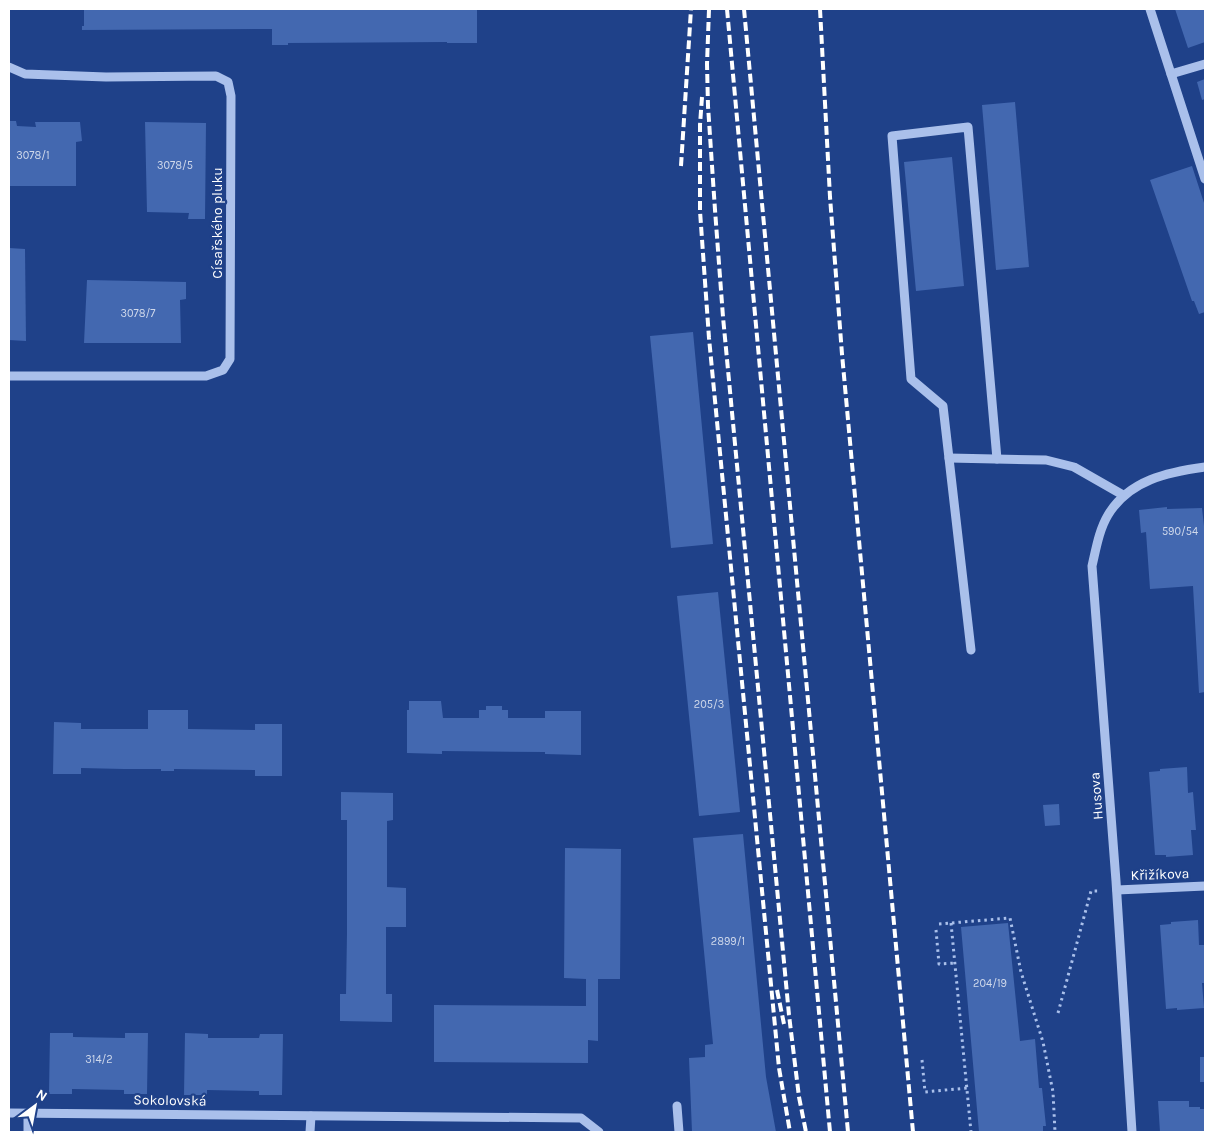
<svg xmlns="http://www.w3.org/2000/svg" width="1214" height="1141" font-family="Karla,sans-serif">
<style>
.building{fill:#4368b0}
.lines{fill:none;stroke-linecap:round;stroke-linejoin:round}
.path{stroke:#aac0eb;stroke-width:3;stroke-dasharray:2.5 4;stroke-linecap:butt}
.minor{stroke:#aac0eb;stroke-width:9}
.rail{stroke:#fff;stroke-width:4;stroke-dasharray:9 4;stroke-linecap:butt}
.labels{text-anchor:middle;stroke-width:4.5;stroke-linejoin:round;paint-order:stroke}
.number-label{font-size:11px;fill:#d0d9eb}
.street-label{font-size:14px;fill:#fff;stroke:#1f4189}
</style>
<rect width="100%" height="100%" fill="#1f4189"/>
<!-- building -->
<g class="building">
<path d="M84 9H477V43H447V42L288 43V45H272V29L82 30V26H84Z"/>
<path d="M1175 9H1205V42L1188 48Z"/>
<path d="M1205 79V99L1202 100 1197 82Z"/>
<path d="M1015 102 1029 267 996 270 982 105Z"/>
<path d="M9 121H16L17 126 36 127 35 122H80L82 141 76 142V186H9Z"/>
<path d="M145 122 206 123 205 219H188L189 213 147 212Z"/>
<path d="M952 157 964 286 916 291 904 162Z"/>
<path d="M1192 166 1205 206V312L1199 314 1194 301H1192L1150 180Z"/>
<path d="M9 248 25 249 26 341 9 340Z"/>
<path d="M87 280 186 282V299L180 300 181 343H84Z"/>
<path d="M693 332 713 544 671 548 650 336Z"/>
<path d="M1167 507V509L1202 508 1205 535V692L1199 693 1193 586 1150 589 1146 532 1141 533 1139 510Z"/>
<path d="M718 592 740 812 699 816 677 596Z"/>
<path d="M409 701H441L443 718H479V710H486V706H502V710H508V718H545V711H581V755L545 754V752L442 751V754L407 753V710H409Z"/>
<path d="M148 710H188V729L255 730V724H282V776H255V770L174 769V771H161V769H124L81 768V774H53L54 722 81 723V729H148Z"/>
<path d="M1187 767 1188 793 1193 792 1196 830H1191L1193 855 1166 857V855H1155L1149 772 1160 771V769Z"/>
<path d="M341 792 393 793V820L387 821V887L406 888V927H386V994H392V1022L340 1021V994H346L347 933V820H341Z"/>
<path d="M1059 804 1060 825 1045 826 1043 805Z"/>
<path d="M743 834 766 1077 776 1132H692L689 1058 705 1057V1045L713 1044 693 838Z"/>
<path d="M565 848 621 849 620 979H598V1041L588 1040V1063L434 1062V1005L586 1006V979L564 978Z"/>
<path d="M1198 920 1199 945H1204L1205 983H1202L1204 1008 1177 1010V1008L1166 1009 1160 925 1171 924V922Z"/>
<path d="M1008 923 1020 1041 1035 1039 1039 1088H1042L1046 1126H1043V1132H979L961 927Z"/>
<path d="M50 1033H73V1037L125 1038V1033H148L147 1094H124V1090L72 1089V1094H49Z"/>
<path d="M185 1033 208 1034V1038H259L260 1034H283L282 1095H259V1091L207 1090V1095H184Z"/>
<rect x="1200" y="1057" width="5" height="25"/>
<path d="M1158 1101H1189V1107H1200V1109H1205V1132H1160Z"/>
</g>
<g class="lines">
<!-- path -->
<g class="path">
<path d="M951 923 971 1132"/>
<path d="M939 924 1010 918 1021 972 1043 1042 1053 1092 1055 1132"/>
<path d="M936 930 939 964 955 963"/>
<path d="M1058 1013 1091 891H1101"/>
<path d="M922 1060 925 1092 967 1088"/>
</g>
<!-- minor -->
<g class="minor">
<path d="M1150 9 1205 179"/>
<path d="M9 67 25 74 106 77 216 76 228 82 231 96 230 359 223 370 206 376H9"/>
<path d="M1171 74 1205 64"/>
<path d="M949 458 1046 460 1074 467 1123 495"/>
<path d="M971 650 943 406 911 379 892 136 968 127 997 459"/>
<path d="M1117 890 1205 886"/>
<path d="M677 1106 679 1132"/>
<path d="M9 1113 581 1118 599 1132"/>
<path d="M28 1132V1113"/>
<path d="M310 1132 311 1116"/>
<path d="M1132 1132 1116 881 1092 566C1096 549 1099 530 1108 515 1129 480 1168 472 1205 467"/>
</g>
<!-- rail -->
<g class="rail">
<path d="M709 9 707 64 708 106 715 210 723 317 789 1015 799 1097 806 1132"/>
<path d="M727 9 830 1132"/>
<path d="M744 9 848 1132"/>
<path d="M820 9 830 197 842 354 913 1132"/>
<path d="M702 97 700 125V211L709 338 779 1068 790 1132"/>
<path d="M681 166 691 9"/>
<path d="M777 990 784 1024"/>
</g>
</g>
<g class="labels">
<!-- number labels -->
<g class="number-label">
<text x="33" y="159">3078/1</text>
<text x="175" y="169">3078/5</text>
<text x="138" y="317">3078/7</text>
<text x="1180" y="535">590/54</text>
<text x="709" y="708">205/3</text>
<text x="728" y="945">2899/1</text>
<text x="990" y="987">204/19</text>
<text x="99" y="1063">314/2</text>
</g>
<!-- street labels -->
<g class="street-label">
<text transform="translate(217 223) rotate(-90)" y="5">Císařského pluku</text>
<text transform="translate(1096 796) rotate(-94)" y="5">Husova</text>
<text transform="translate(1160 874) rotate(-2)" y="5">Křižíkova</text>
<text transform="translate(170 1100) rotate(1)" y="5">Sokolovská</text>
</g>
</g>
<!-- border -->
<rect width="1214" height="1141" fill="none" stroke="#ffffff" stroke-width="20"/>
<!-- north arrow -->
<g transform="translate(35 1106) rotate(32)" stroke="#1f4189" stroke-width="4" paint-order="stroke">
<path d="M0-4L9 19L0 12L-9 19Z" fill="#ffffff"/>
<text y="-8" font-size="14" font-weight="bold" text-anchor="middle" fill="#ffffff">N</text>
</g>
</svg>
